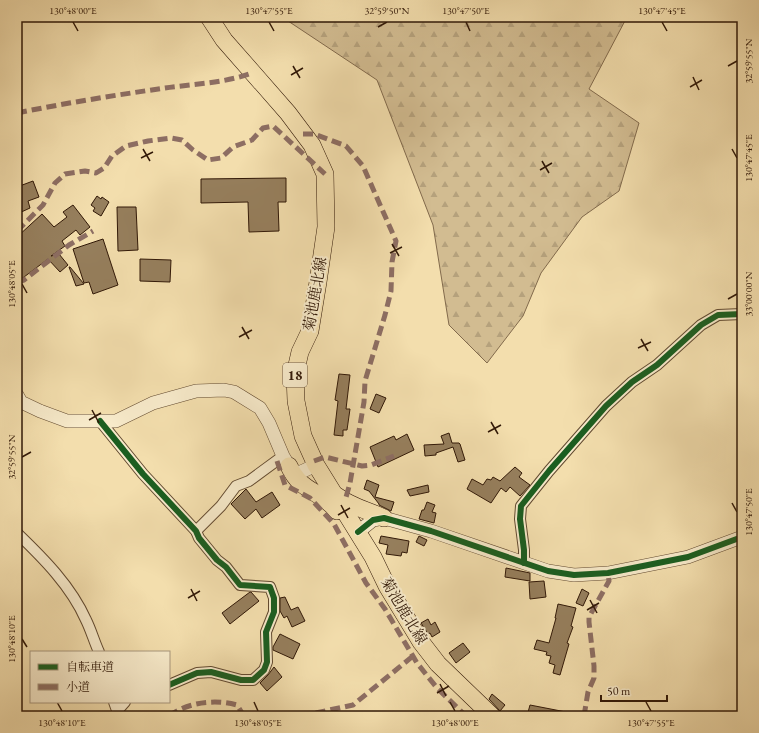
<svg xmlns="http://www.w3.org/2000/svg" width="759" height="733" font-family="'EB Garamond','Noto Serif JP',serif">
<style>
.forest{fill:url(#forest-firs);stroke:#826a4c}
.building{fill:#967f5d;stroke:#311807}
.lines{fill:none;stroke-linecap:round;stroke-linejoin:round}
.minor-casing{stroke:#624a30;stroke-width:12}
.tertiary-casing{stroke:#624a30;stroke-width:14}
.primary-casing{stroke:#311807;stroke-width:18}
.minor{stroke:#f7eaca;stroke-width:10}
.tertiary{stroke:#f7eaca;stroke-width:13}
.primary{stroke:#f3dead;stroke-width:17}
.quiet{stroke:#8d6e63;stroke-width:5;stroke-dasharray:10 5;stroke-linecap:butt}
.cycleway-casing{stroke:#f7eaca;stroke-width:8}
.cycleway{stroke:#1b5e20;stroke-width:6}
.ticks{fill:none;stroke:#311807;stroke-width:1.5}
.labels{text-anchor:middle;stroke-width:4;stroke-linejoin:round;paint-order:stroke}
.shield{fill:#f7eaca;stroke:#6c5742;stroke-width:1}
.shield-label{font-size:14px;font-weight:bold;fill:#311807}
.street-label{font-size:15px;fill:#311807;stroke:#f7eaca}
.neatline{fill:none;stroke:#311807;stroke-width:1.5}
.ticks-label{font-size:10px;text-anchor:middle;fill:#311807}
</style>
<defs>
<pattern id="forest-firs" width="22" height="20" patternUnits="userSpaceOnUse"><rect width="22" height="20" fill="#d2bc91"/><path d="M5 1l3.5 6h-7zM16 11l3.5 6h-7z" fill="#b5a17c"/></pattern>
</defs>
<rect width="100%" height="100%" fill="#f3dead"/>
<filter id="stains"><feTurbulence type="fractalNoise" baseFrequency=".005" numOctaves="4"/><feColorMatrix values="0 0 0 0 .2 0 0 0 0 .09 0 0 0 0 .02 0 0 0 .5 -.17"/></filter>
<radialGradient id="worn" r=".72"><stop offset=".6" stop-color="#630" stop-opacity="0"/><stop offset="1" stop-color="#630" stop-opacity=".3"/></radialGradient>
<!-- forest -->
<path class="forest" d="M284 17H627L589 89 639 123 619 191 582 217 541 273 523 316 487 363 449 325 433 225 377 80 285 19Z"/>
<!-- building -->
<g class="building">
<path d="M286 178V202H278L279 231 249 232 248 202 201 203V179Z"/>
<path d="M33 181 39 197 28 201 30 208 17 214V187Z"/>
<path d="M97 196 101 199 102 197 109 202 101 216 93 211 95 208 91 205Z"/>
<path d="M73 205 90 227 80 235 76 230 62 241 65 246 51 256 59 254 68 265 60 272 48 259 20 280 17 276V237L42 214 54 227 67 217 63 212Z"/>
<path d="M117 207H136L138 250 118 251Z"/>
<path d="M103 239 118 285 93 294 89 282 84 283 73 249Z"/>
<path d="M140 259 171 260 170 282 140 281Z"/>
<path d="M69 267H70L84 284 76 286Z"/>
<path d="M339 374 350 375 346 409H350L347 430H343V436L334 435 338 401 335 400Z"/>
<path d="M376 394 386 398 379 413 370 409Z"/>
<path d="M449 433 452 443H459L460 444 465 460 458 462 453 447 436 453V455L425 456 424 445 444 444 441 436Z"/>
<path d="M407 434 414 450 378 467 370 447 394 436 396 440Z"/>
<path d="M515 467 522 473 519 477 530 485 520 496 510 487 506 492 501 488 491 503 467 489 472 479 483 485 487 479 491 480 493 477 500 481Z"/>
<path d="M367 480 379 485 375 497 394 502 391 511 379 505V504L369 491 364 489Z"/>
<path d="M428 485 429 492 410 496 407 490Z"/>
<path d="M246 489 256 502 272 492 280 505 262 518 256 509 245 519 231 504Z"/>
<path d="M427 502 435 505 432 512 436 513 434 523 419 519 422 510H424Z"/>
<path d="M381 536 409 541 407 553 402 552 401 556 386 554 388 545 379 543Z"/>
<path d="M419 536 427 540 424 546 416 542Z"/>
<path d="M506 568 530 573V581L505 577Z"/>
<path d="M544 581 546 597 530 599 529 582Z"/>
<path d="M582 589 589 593 583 606 576 603Z"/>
<path d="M250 592H251L259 601 230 624 222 613Z"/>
<path d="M285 597 291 610 298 607 305 621 292 627 287 616 284 618 280 611V598Z"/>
<path d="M558 604 576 608 571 626 573 627 567 643 569 644 560 675 553 673 555 665 549 663 551 656 546 655 547 652 534 649 537 640 549 643 556 618H555Z"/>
<path d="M428 619 431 625 435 622 440 632 432 637 430 633 428 634 421 623Z"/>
<path d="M280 634 300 644 293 659 273 650V647Z"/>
<path d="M463 643 470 652 456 663 449 653Z"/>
<path d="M274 667 282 677 267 691 260 683 268 675Z"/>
<path d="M492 694 505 705 500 711 489 699Z"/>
<path d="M530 705 566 712V716H527Z"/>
</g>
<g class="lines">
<defs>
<g id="minor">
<path d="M100 421 143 474 196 531 199 538 217 560 226 567 240 585 270 587 274 598V612L266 632 267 662 264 670 253 680H241L211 672 197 673 169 685"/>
<path d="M196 531 221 506 236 486 249 481 283 456"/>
<path d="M17 533C43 558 71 586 86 620 91 630 94 641 99 652"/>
<path d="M524 563V550L520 519 521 506 549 471 606 406 632 382 657 365 701 325 718 315 742 314"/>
<path d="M114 702 119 716"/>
<path d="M117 711 125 702"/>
</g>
<g id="tertiary">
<path d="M17 395 21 402 40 411 67 421H116L153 403 196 391 224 390 234 392 260 408 269 423 283 456 289 466 295 472H301L316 465"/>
<path d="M358 532 373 520 384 518 431 531 548 571 574 575 608 573 688 557 742 537"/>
</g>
<g id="primary">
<path d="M209 17 224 40 288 113 312 145 325 174 326 227 318 282 310 331 300 352 295 374 296 401 303 436 316 465 373 557 387 586 421 642 438 664 492 716"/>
<path d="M289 466C301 493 321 490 337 511"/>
<path d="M337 496C352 507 367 510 384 518"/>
</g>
</defs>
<!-- minor casing -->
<use href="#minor" class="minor-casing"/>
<!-- tertiary casing -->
<use href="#tertiary" class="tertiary-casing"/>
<!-- primary casing -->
<use href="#primary" class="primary-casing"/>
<!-- minor -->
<use href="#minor" class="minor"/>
<!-- tertiary -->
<use href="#tertiary" class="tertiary"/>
<!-- primary -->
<use href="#primary" class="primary"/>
<!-- quiet -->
<g class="quiet">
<path d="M17 113C66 103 116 95 165 88 194 84 225 83 252 73"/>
<path d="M303 134H314L346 146 363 166 396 241 392 262 391 291 385 315 365 381 364 402 350 483 345 501"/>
<path d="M17 231 43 205 55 183 65 174 85 171 96 173 104 168 112 156 126 146 148 141 171 138 182 140 193 150 208 160 221 158 233 147 252 140 263 128 273 126 325 174"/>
<path d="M17 282 24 280 69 245 93 231"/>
<path d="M277 461 285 485 310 498 334 524 366 583 385 609 417 663 437 688 466 716"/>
<path d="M314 461 325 457 362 466 371 465 394 456"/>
<path d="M169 716C188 702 215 699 237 705L244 716"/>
<path d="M301 716 353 705 413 656"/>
<path d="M584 716 588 692 594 678V666L589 622V617L609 581 608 573"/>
</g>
<defs>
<g id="cycleway">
<path d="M100 421 143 474 196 531 199 538 217 560 226 567 240 585 270 587 274 598V612L266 632 267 662 264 670 253 680H241L211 672 197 673 169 685"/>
<path d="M358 532 373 520 384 518 431 531 548 571 574 575 608 573 688 557 742 537"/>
<path d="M524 563V550L520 519 521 506 549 471 606 406 632 382 657 365 701 325 718 315 742 314"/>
</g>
</defs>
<!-- cycleway casing -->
<use href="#cycleway" class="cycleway-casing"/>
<!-- cycleway -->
<use href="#cycleway" class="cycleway"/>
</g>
<!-- ticks -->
<path class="ticks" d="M73 22 78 31M269 22 274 31M466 22 470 31M662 22 667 31M378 27 387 22M293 66 300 78M728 66 737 61M291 75 303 68M693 77 699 90M690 87 702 80M143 149 150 161M732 149 737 158M141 158 153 152M542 161 549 173M540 170 552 163M392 244 399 256M390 253 402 247M22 284 27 293M728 299 737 294M242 327 249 339M239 337 252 330M641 339 648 351M638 348 651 342M92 410 99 423M89 420 101 413M491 422 498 434M488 432 501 425M22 457 31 452M732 503 737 512M341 505 348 518M338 515 350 508M191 589 197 601M188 598 200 591M590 600 597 613M587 610 599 603M22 639 27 647M440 684 446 696M437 693 449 686M57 702 62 711M254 702 258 711M450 702 455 711M646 702 651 711"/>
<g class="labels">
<!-- shield labels -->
<rect class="shield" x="283" y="363" width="24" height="24" rx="3"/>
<g class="shield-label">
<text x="295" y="380">18</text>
</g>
<!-- street labels -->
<g class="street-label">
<text transform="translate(315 294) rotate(-80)" y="5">菊池鹿北線</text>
<text transform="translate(404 611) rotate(59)" y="5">菊池鹿北線</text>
</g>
</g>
<!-- margin -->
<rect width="759" height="733" fill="none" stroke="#f3dead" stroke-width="44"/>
<!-- legend -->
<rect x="30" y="651" width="140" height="52" fill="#f7eaca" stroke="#a8967c"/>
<rect x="38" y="664" width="20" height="6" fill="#1b5e20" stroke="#a8967c"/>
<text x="66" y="671" font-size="12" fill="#311807">自転車道</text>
<rect x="38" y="684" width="20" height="6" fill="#8d6e63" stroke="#a8967c"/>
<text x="66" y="691" font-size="12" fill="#311807">小道</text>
<!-- scale -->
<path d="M601 695v6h66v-6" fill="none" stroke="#311807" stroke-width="2"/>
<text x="607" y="695" font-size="12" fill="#311807" stroke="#f7eaca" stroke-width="3" paint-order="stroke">50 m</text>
<rect x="22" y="22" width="715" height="689" class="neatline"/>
<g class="ticks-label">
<text x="73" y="14">130°48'00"E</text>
<text x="269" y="14">130°47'55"E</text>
<text x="387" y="14">32°59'50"N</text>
<text x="466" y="14">130°47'50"E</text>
<text x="662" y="14">130°47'45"E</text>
<text transform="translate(748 61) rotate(-90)" y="4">32°59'55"N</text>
<text transform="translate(748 158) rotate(-90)" y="4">130°47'45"E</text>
<text transform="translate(11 284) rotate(-90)" y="4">130°48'05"E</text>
<text transform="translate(748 294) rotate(-90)" y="4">33°00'00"N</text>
<text transform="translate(11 457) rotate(-90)" y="4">32°59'55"N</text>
<text transform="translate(748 512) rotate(-90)" y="4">130°47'50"E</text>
<text transform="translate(11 639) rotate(-90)" y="4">130°48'10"E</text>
<text x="62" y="726">130°48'10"E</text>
<text x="258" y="726">130°48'05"E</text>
<text x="455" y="726">130°48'00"E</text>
<text x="651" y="726">130°47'55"E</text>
</g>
<rect width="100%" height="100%" filter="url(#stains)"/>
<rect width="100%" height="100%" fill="url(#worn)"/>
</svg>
